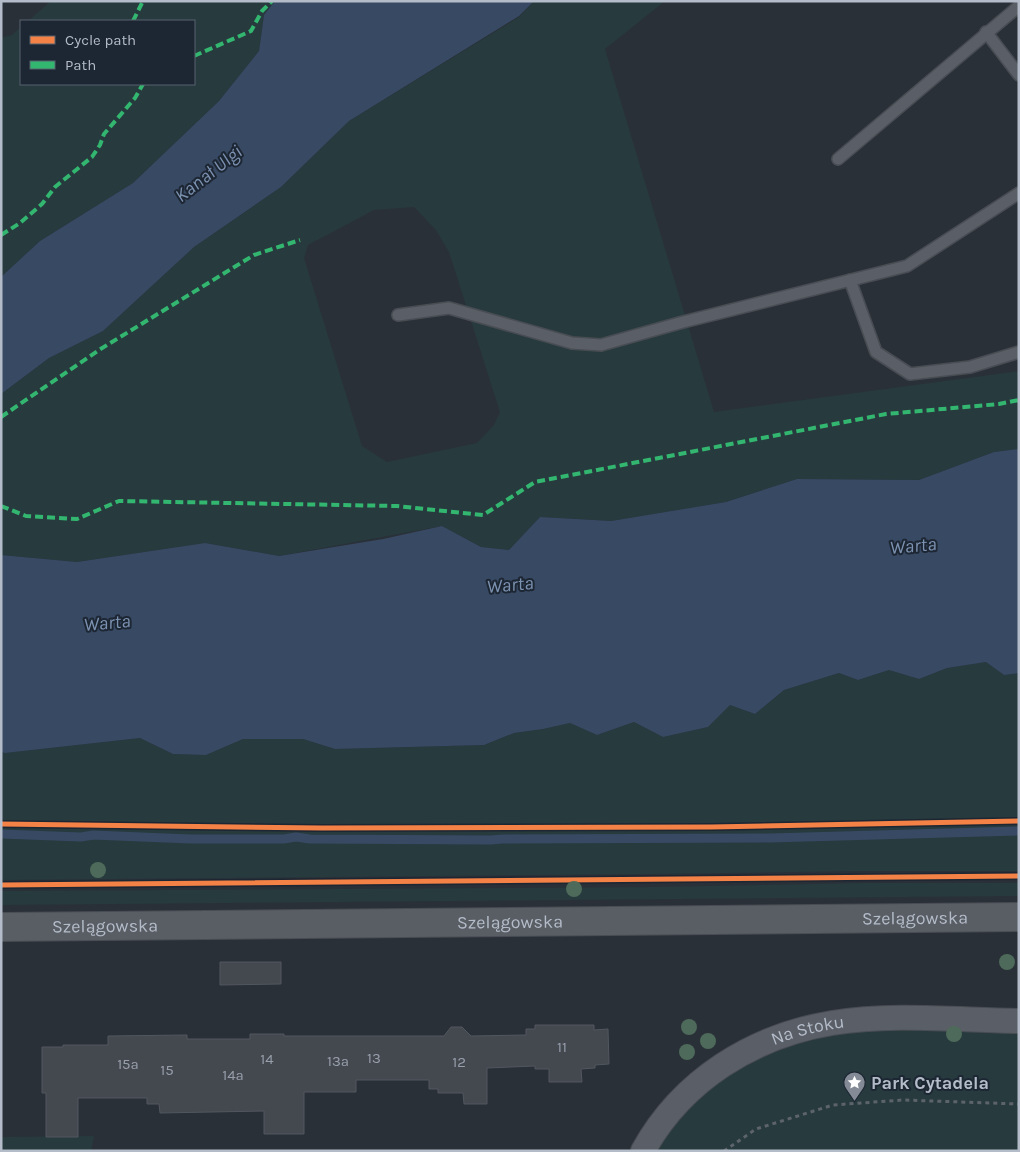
<svg xmlns="http://www.w3.org/2000/svg" width="1020" height="1152" font-family="Karla,sans-serif">
<style>
.green{fill:#273a3e;fill-rule:evenodd}
.water{fill:#384963}
.lines{fill:none;stroke-linecap:round;stroke-linejoin:round}
.stream{stroke:#384963;stroke-width:9}
.building{fill:#444950;stroke:#52575f}
.lane-casing{stroke:#484c53;stroke-width:14}
.street-casing{stroke:#484c53;stroke-width:26}
.secondary-casing{stroke:#484c53;stroke-width:30}
.path{stroke:#5d636a;stroke-width:3;stroke-dasharray:4 4;stroke-linecap:butt}
.lane{stroke:#5a5e66;stroke-width:11}
.street{stroke:#5a5e66;stroke-width:24}
.secondary{stroke:#595d64;stroke-width:28}
.quiet{stroke:#33b770;stroke-width:4;stroke-dasharray:8 4;stroke-linecap:butt}
.cycleway-casing{stroke:#1d2633;stroke-width:8}
.cycleway{stroke:#f48246;stroke-width:5}
.tree{fill:#4e6a5a}
.labels{text-anchor:middle;stroke-width:4;stroke-linejoin:round;paint-order:stroke}
.number-label{font-size:15px;fill:#989fab}
.street-label{font-size:18px;fill:#b4bcc9;stroke:#1d2633}
.poi-label{font-size:18px;font-weight:bold;fill:#b4bcc9;stroke:#1d2633;text-anchor:start}
.water-label{font-size:19px;font-style:italic;fill:#7c92b1;stroke:#1d2633}
</style>
<rect width="100%" height="100%" fill="#2a3038"/>
<!-- green -->
<g class="green">
<path d="M51 1H275L264 15 259 51 219 101 133 183 40 241 1 277V38L12 35 21 27V84H194V21H28Z"/>
<path d="M534 1H665L605 49 714 412 1019 371V449L994 452 919 480 797 479 726 502 611 521 540 517 509 550 481 547 442 526 279 556 205 543 77 562 1 555V394L49 358 103 331 194 247 281 187 349 121 519 17ZM414 207 436 230 449 252 500 412 494 425 477 443 387 462 362 446 304 258 308 245 374 210Z"/>
<path d="M986 662 1004 675 1019 673V871H862L652 874 1 880V752L5 753 140 738 173 754 206 755 243 739H303L335 749 484 745 514 733 543 729 570 723 597 735 634 722 663 737 708 727 730 705 755 714 784 690 839 673 858 680 889 670 919 679 947 668Z"/>
<path d="M863 883H1019V896L1 905V891L654 887Z"/>
<path d="M876 1028 1019 1030V1151H643L729 1070 798 1041Z"/>
<path d="M94 1136 91 1151H1V1137Z"/>
</g>
<!-- water -->
<g class="water">
<path d="M275 1H534L519 16 349 121 281 187 194 247 103 331 49 358 1 394V277L40 241 133 183 219 101 259 51 264 15Z"/>
<path d="M1019 449V673L1004 675 986 662 947 668 919 679 889 670 858 680 839 673 784 690 755 714 730 705 708 727 663 737 634 722 597 735 570 723 543 729 514 733 484 745 335 749 303 739H243L206 755 173 754 140 738 5 753 1 752V555L77 562 205 543 279 556 383 539 442 526 481 547 509 550 540 517 611 521 726 502 797 479 919 480 994 452Z"/>
</g>
<g class="lines">
<!-- stream -->
<path class="stream" d="M1 834 81 837 93 835 190 839H284L296 837 310 839 491 840 502 839 770 838 1019 831"/>
</g>
<!-- building -->
<g class="building">
<path d="M220 962H281V984L220 985Z"/>
<path d="M535 1025H594V1030L608 1029 609 1064 595 1065V1068L581 1069 582 1082H549V1069H535V1066L487 1068V1104H464L463 1093H438V1089H429V1080H356V1092H304V1134H264V1111L160 1113 159 1104H147V1098H78V1137H46V1093H42V1047H63V1045H108V1036L187 1035V1039H250V1034H284V1036H444L451 1027H462L471 1036 526 1035V1029H535Z"/>
</g>
<g class="lines">
<defs>
<g id="lane">
<path d="M986 32 1019 75"/>
<path d="M838 159 1019 6"/>
<path d="M850 280 876 352 910 374 970 367 1019 352"/>
<path d="M398 315 449 308 572 343 601 345 683 322 907 266 1019 193"/>
</g>
<g id="street">
<path id="s1" d="M643 1151C682 1080 753 1036 832 1023 892 1013 958 1020 1019 1021"/>
</g>
<g id="secondary">
<path id="s2" d="M1 927 1019 917"/>
</g>
</defs>
<!-- lane casing -->
<use href="#lane" class="lane-casing"/>
<!-- street casing -->
<use href="#street" class="street-casing"/>
<!-- secondary casing -->
<use href="#secondary" class="secondary-casing"/>
<!-- path -->
<path class="path" d="M724 1151 756 1129 833 1105 903 1100 1019 1104"/>
<!-- lane -->
<use href="#lane" class="lane"/>
<!-- street -->
<use href="#street" class="street"/>
<!-- secondary -->
<use href="#secondary" class="secondary"/>
<!-- quiet -->
<g class="quiet">
<path d="M133 21 143 1"/>
<path d="M194 56 251 31 262 11 272 1"/>
<path d="M1 235 20 223 42 204 55 187 92 157 100 145 104 134 135 98 143 84"/>
<path d="M1 417 99 350 254 255 300 240"/>
<path d="M1 506 26 516 77 519 119 501 397 506 483 515 535 482 886 414 999 404 1019 400"/>
</g>
<defs>
<g id="cycleway">
<path d="M1 824 322 828 711 827 1019 821"/>
<path d="M1 885 1019 876"/>
</g>
</defs>
<!-- cycleway casing -->
<use href="#cycleway" class="cycleway-casing"/>
<!-- cycleway -->
<use href="#cycleway" class="cycleway"/>
</g>
<!-- trees -->
<g class="tree">
<circle cx="98" cy="870" r="8"/>
<circle cx="574" cy="889" r="8"/>
<circle cx="1007" cy="962" r="8"/>
<circle cx="689" cy="1027" r="8"/>
<circle cx="954" cy="1034" r="8"/>
<circle cx="708" cy="1041" r="8"/>
<circle cx="687" cy="1052" r="8"/>
</g>
<!-- icons -->
<defs>
<symbol id="sight-pin" viewBox="-11 -11 22 30"><path d="M0 17L-7.5 6A9.5 9.5 0 1 1 7.5 6Z" fill="#848b96" stroke="#1d2633"/><path d="M0-6L1.8-2.2L6-1.7L2.9 1.2L3.7 5.4L0 3.3L-3.7 5.4L-2.9 1.2L-6-1.7L-1.8-2.2Z" fill="#fff"/></symbol>
</defs>
<g fill-rule="evenodd">
<use href="#sight-pin" x="842" y="1070" width="25" height="34"/>
</g>
<g class="labels">
<!-- number labels -->
<g class="number-label">
<text x="562" y="1052">11</text>
<text x="374" y="1063">13</text>
<text x="267" y="1064">14</text>
<text x="338" y="1066">13a</text>
<text x="459" y="1067">12</text>
<text x="128" y="1069">15a</text>
<text x="167" y="1075">15</text>
<text x="233" y="1080">14a</text>
</g>
<!-- street labels -->
<g class="street-label">
<text dy="6" stroke="none"><textPath href="#s2" startOffset="914">Szelągowska</textPath></text>
<text dy="6" stroke="none"><textPath href="#s2" startOffset="509">Szelągowska</textPath></text>
<text dy="6" stroke="none"><textPath href="#s2" startOffset="104">Szelągowska</textPath></text>
<text dy="6" stroke="none"><textPath href="#s1" startOffset="211">Na Stoku</textPath></text>
</g>
<!-- poi labels -->
<g class="poi-label">
<text x="871" y="1089">Park Cytadela</text>
</g>
<!-- water labels -->
<g class="water-label">
<text transform="translate(208 173) rotate(-38)" y="7">Kanał Ulgi</text>
<text transform="translate(913 545) rotate(-5)" y="7">Warta</text>
<text transform="translate(510 584) rotate(-5)" y="7">Warta</text>
<text transform="translate(107 622) rotate(-5)" y="7">Warta</text>
</g>
</g>
<!-- border -->
<rect width="1020" height="1152" fill="none" stroke="#b4bcc9" stroke-width="5"/>
<!-- legend -->
<rect x="20" y="20" width="175" height="65" fill="#1d2633" stroke="#59626f"/>
<rect x="30" y="36" width="25" height="8" fill="#f48246" stroke="#59626f"/>
<text x="65" y="45" font-size="15" fill="#b4bcc9">Cycle path</text>
<rect x="30" y="61" width="25" height="8" fill="#33b770" stroke="#59626f"/>
<text x="65" y="70" font-size="15" fill="#b4bcc9">Path</text>
</svg>
